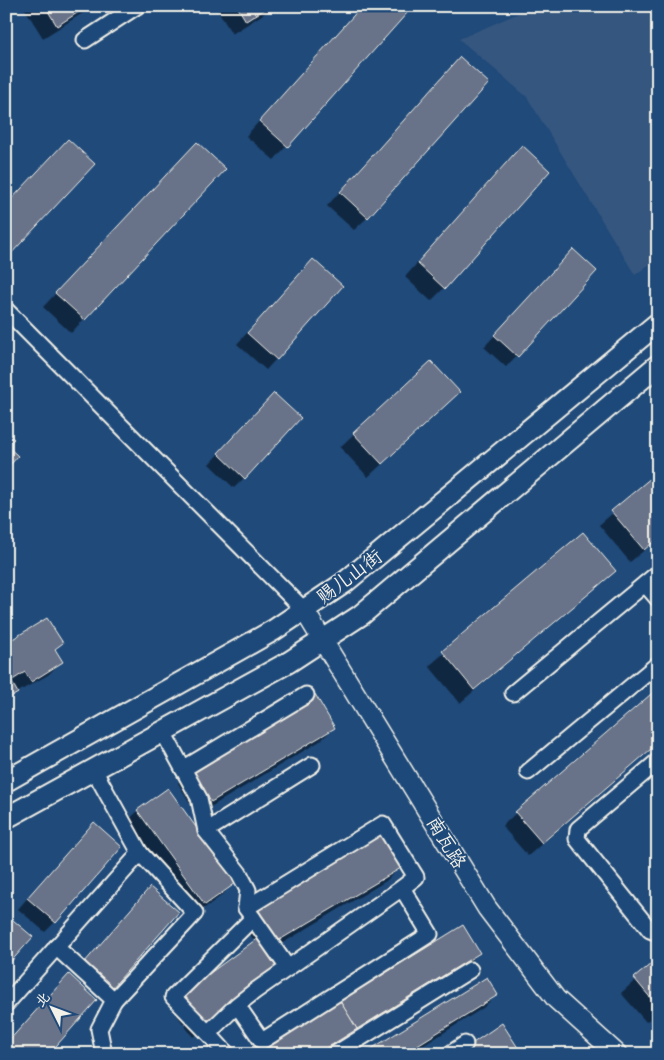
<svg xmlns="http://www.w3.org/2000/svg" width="664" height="1060" font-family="'Architects Daughter','LXGW WenKai TC',sans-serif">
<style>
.built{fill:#35567e}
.shadow{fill:#0007}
.building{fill:#687288;stroke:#f4f1e8}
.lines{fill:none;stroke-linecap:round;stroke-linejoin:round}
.minor-tunnel{stroke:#3f638a;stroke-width:15;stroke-dasharray:15 8;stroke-linecap:butt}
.minor-casing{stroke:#f4f1e8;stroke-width:19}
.tertiary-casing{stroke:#f4f1e8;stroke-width:22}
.secondary-casing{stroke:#f4f1e8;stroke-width:24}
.minor{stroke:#1f4a7a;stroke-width:15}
.tertiary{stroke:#1f4a7a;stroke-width:19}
.secondary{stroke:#1f4a7a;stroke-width:20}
.labels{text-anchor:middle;stroke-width:4;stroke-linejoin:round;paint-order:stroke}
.street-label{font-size:19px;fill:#f4f1e8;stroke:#1f4a7a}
</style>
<rect width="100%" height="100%" fill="#1f4a7a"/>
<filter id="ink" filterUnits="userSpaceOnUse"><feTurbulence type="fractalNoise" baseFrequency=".02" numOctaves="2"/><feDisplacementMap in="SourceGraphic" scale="10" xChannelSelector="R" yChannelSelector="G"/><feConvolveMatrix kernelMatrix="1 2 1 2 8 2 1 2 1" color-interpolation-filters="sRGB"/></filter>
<g filter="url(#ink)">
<!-- built -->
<path class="built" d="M535 6H658V258L635 275 527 97 459 39Z"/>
<!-- shadow -->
<g class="shadow">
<path d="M23 6H94L43 38Z"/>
<path d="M215 6H276L232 34Z"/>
<path d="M362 6 406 12 274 160 246 136Z"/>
<path d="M446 73 368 217 354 230 327 206Z"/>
<path d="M197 143 224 169 71 333 43 307Z"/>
<path d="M508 160 444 288 431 301 405 277Z"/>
<path d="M93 164 6 256V206Z"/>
<path d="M563 261 595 271 506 367 484 347Z"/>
<path d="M303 271 276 359 266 370 237 344Z"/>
<path d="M264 405 244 478 234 488 209 464Z"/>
<path d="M445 406 368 477 340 447 354 434Z"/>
<path d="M658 474V539L630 562 599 525Z"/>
<path d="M583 534 614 571 460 703 429 666Z"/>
<path d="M62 643 54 651 61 662 48 675 16 693 6 703V645Z"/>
<path d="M334 728 320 741 197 815 178 783 191 769Z"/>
<path d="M658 743 528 856 502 826 516 813Z"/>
<path d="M138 811 234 883 221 896 191 918 124 824Z"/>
<path d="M83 834 55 922 45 932 18 909Z"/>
<path d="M399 868 386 881 271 950 274 978 193 1037 171 1007 181 996 255 942 243 923 257 909Z"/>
<path d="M479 953 465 966 321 1054H257Z"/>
<path d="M658 960V1012L646 1022 621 993Z"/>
<path d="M496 995 483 1008 410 1054H365Z"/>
</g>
<!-- building -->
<g class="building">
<path d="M45 6H88L57 26Z"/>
<path d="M237 6H270L246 21Z"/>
<path d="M362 6H401L408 12 288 147 259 121Z"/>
<path d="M460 57 489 83 368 218 340 192Z"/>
<path d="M68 139 95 164 7 258 6 205Z"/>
<path d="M197 142 226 169 85 320 55 293Z"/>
<path d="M522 145 550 171 445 289 417 263Z"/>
<path d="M573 249 597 271 518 357 494 335Z"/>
<path d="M313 259 343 286 277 360 247 333Z"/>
<path d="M431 361 460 392 382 464 353 433Z"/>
<path d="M274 393 301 418 245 479 218 453Z"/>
<path d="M6 432 14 439 7 446 18 456 6 470Z"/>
<path d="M658 472V538L644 550 611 511Z"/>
<path d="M583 532 616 571 474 690 442 651Z"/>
<path d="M47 618 63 643 55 649 63 662 31 682 25 672 11 681 18 693 6 700V643Z"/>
<path d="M658 688V743L542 843 515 812Z"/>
<path d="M315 694 335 728 211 802 191 768Z"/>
<path d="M168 788 236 883 205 905 137 810Z"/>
<path d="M94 822 122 847 56 923 27 898Z"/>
<path d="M380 834 401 868 276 942 256 908Z"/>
<path d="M150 887 179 912 112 988 84 963Z"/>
<path d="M6 914 33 937 6 967Z"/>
<path d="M463 925 480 953 357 1029 340 1001Z"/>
<path d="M262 935 286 968 204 1028 180 995Z"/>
<path d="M658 958V1007L634 978Z"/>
<path d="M69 974 97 1000 49 1054H6V1044Z"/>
<path d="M487 977 498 995 403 1054H363Z"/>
<path d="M340 1001 357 1029 317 1054H254Z"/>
<path d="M502 1023 522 1054H457Z"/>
<path d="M128 1047 135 1054H122Z"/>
</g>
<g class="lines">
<!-- minor-tunnel -->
<path class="minor-tunnel" d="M658 780V779"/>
<defs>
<g id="minor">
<path d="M85 40 137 6"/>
<path d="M6 310 304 610"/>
<path d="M645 584 658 599"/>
<path d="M513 693 658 573"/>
<path d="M163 732 199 798 206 831 239 873 248 890 246 908 288 968"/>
<path d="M658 761 578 829 577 839 650 930 658 933"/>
<path d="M183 769 306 695"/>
<path d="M528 772 658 664"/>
<path d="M206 831 312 765"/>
<path d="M246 908 383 824 416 877 402 888"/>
<path d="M56 947 114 1000 195 913 140 853"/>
<path d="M6 1004 140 853 94 770"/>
<path d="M208 1033 173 997 253 918"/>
<path d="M104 1054 99 1029 114 1000"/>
<path d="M227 1054 208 1033 237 1005 255 991 402 888 430 934 262 1041 237 1005"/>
<path d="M335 1054 470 970"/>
<path d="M450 1054 465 1044"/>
</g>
<path id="tertiary" d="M304 610 487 908 556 999 617 1054"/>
<g id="secondary">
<path d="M6 781 274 630 344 583 658 323"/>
<path d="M6 818 289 662 361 615 658 365"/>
</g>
</defs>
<!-- minor casing -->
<use href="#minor" class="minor-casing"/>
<!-- tertiary casing -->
<use href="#tertiary" class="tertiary-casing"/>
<!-- secondary casing -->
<use href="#secondary" class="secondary-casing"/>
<!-- minor -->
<use href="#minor" class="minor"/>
<!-- tertiary -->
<use href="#tertiary" class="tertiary"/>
<!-- secondary -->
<use href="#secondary" class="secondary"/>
</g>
</g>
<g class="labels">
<!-- street labels -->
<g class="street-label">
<text transform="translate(349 576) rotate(-37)" y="7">赐儿山街</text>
<text transform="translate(447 842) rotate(59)" y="7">南瓦路</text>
</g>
</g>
<!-- margin -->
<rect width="664" height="1060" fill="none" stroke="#1f4a7a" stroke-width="25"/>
<rect x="12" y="12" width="639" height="1035" fill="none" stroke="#f4f1e8" stroke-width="2" filter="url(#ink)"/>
<!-- north arrow -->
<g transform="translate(52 1008) rotate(312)" stroke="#1f4a7a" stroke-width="4" paint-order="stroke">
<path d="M0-4L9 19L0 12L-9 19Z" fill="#f4f1e8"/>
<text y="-8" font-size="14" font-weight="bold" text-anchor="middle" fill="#f4f1e8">北</text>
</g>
</svg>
